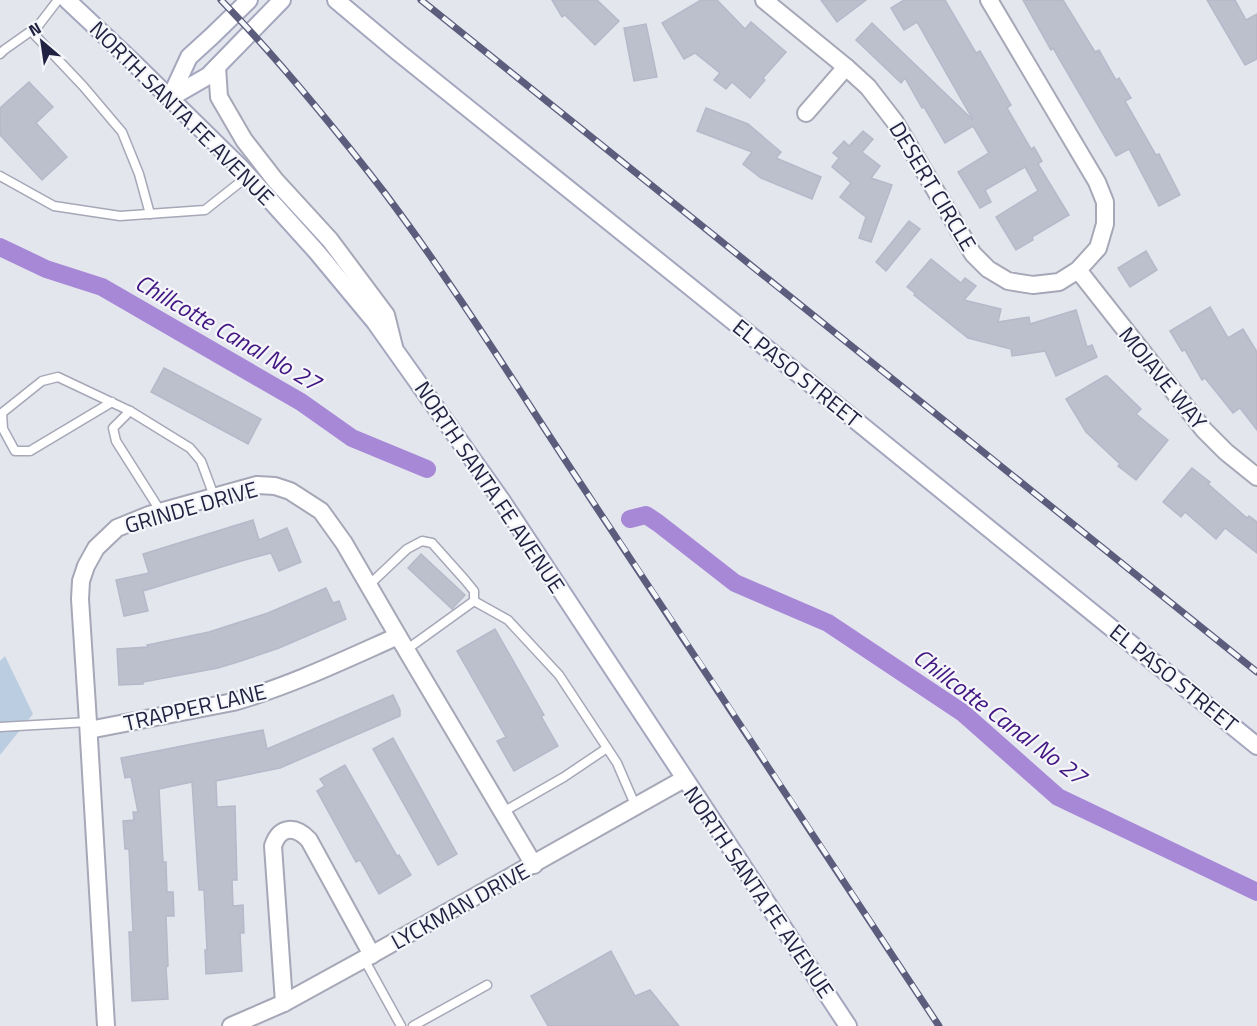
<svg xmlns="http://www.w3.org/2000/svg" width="1257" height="1026" font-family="'Titillium Web',sans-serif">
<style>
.green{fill:#bbcee1}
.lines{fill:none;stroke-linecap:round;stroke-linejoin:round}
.canal{stroke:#a788d7;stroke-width:18}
.building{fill:#bcbfcc;stroke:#b5b9c9;stroke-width:1.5}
.service-casing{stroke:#a6a7b7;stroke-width:11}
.minor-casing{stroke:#a6a7b7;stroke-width:20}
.tertiary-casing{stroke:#a6a7b7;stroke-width:20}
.secondary-casing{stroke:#a4a7be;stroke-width:20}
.service{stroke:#fff;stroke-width:8}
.minor{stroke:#fff;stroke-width:16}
.tertiary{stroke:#fff;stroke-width:16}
.secondary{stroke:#fff;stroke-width:16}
.rail-casing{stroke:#5c5d7d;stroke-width:7}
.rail{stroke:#f5f6fa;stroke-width:4.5;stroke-dasharray:14;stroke-linecap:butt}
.labels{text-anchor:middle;stroke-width:4.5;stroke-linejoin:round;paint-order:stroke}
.street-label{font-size:22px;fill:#212241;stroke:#f5f6fa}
.water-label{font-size:24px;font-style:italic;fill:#421682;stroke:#f5f6fa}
</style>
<rect width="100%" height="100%" fill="#e4e6ee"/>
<!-- green -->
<path class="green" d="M5 656 33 714 0 755V661Z"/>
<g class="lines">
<!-- canal -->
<g class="canal">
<path d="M0 247 46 269 102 287 301 402 352 438 427 469"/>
<path d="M630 519 646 515 658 523 735 583 828 623 963 713 1058 797 1257 892"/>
</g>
</g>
<!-- building -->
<g class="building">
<path d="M552 0H597L619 21 595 45 565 15 562 17Z"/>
<path d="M701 0H717L745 29 751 22 786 52 763 78 765 80 750 98 732 82 726 89 714 80 720 73 695 53 684 59 662 23Z"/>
<path d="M821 0H866L837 22Z"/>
<path d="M904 0H945L976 53 980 51 1011 105 1007 108 1031 149 1034 147 1042 161 1038 164 1069 215 1032 237 1033 240 1016 250 996 217 1038 191 1025 167 985 190 991 202 980 208 958 172 989 153 973 126 945 143 924 107 922 108 905 78 901 83 856 40 872 23 973 120 917 22 904 30 891 8Z"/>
<path d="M1023 0H1063L1095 52 1099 50 1116 80 1119 78 1131 98 1125 101 1156 155 1159 154 1180 195 1159 206 1129 149 1116 156 1053 48 1051 50Z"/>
<path d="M1207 0H1235L1246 20 1257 14V59L1245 65Z"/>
<path d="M646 24 657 77 634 81 624 28Z"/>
<path d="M29 82 53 107 36 123 67 157 42 180 0 135V108Z"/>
<path d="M706 108 748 124 781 152 776 158 821 177 812 199 761 178 743 164 752 152 697 131Z"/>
<path d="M863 131 873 139 862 152 880 166 871 178 892 185 871 242 859 238 866 217 840 197 851 183 832 167 839 158 833 153 844 141 849 146Z"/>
<path d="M909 221 920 229 886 271 876 262Z"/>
<path d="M1146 251 1157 270 1130 287 1118 268Z"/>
<path d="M931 259 961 283 965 278 976 286 964 300 1001 309 998 322 1029 317 1030 324 1076 310 1087 347 1092 345 1097 357 1056 376 1045 351 1012 356 1011 349 968 338 914 295 915 293 907 287Z"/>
<path d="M1210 307 1228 338 1243 329 1257 352V430L1240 408 1233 413 1205 378 1202 380 1185 350 1182 351 1170 331Z"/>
<path d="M164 368 261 419 248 444 151 392Z"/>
<path d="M1105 376H1107L1141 409 1136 414 1168 440 1136 480 1118 466 1120 464 1086 432 1066 399Z"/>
<path d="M1192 468 1210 482 1208 484 1247 518 1249 516 1257 522V553L1225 528 1216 539 1185 512 1181 517 1163 502Z"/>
<path d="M253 520 259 540 287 528 301 562 279 571 271 553 241 561 143 591 148 611 124 616 116 580 149 573 143 554Z"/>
<path d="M421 554 465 595 452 609 408 568Z"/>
<path d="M326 588 333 603 339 601 346 619 279 648 241 661 218 668 143 682V684L119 685 117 649 148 647 147 645 209 632 268 613Z"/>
<path d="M495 629 544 715 541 716 558 746 514 771 497 741 506 737 457 651Z"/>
<path d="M393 695 400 710V716L280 768 216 781 217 807 235 806 237 880H232L233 906 243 905 244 933H240L242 971 206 974 205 950H207L204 890H199L192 782 159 789 163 862H166L167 892H173L174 916H166L168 966 166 967 168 999 132 1001 129 932H133L131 891 129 849H125L123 821 134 820 133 812H138L131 777 125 778 121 758 263 730 267 749Z"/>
<path d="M393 738 457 854 438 865 373 749Z"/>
<path d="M345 765 397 856 399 855 411 875 379 894 360 860 356 862 317 791 325 786 320 779Z"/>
<path d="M611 951 635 996 650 990 679 1026H548L531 996Z"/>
</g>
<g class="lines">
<defs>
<g id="service">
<path d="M31 31 83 86 122 132 139 174 150 214"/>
<path d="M0 54 4 50 38 26 58 0"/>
<path d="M0 176 54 206 120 216 205 210 248 176"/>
<path d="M112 402 30 451H15L3 429 2 413 42 381 58 377 130 411 190 448 201 461 214 496"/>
<path d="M130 411 113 428 116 441 161 512"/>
<path d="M369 585 407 549 422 541 432 543 465 580 474 591V601L406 650"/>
<path d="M474 601 508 620 559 675 617 763 636 807"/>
<path d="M0 727 88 722"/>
<path d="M503 812 564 777 607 748"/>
<path d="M364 959 401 1026"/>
<path d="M413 1026 487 985"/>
</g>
<g id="minor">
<path d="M764 0 846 67 868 87 895 122 973 254 988 269 1008 281 1033 285 1059 282 1078 270 1098 248 1105 224V202L1097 182 989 0"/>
<path d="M806 113 846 67"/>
<path d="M1078 270 1204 430 1226 452 1257 477"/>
<path d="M89 730 233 702C290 686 344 660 398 636"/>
<path d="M284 1003 273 846C280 825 296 826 309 840L372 955"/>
<path d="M106 1026 88 722 80 599 81 581 86 566 96 548 117 528 149 515 257 485 275 486 290 491 321 511 344 543 398 636 534 865"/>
<path d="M231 1026 284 1003 364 959 684 779"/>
</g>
<path id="tertiary" d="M217 67 219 97 244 140 275 180 330 240 386 315 394 347"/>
<g id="secondary">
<path d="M67 0 135 64 242 169 316 251 375 322 502 501 848 1026"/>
<path d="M336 0 398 52 765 347 1257 746"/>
<path d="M170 98 208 76 282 0"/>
<path d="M170 98 189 57 212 36 249 0"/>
</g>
</defs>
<!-- service casing -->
<use href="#service" class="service-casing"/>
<!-- minor casing -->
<use href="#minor" class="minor-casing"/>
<!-- tertiary casing -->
<use href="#tertiary" class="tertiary-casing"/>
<!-- secondary casing -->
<use href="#secondary" class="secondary-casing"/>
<!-- service -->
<use href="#service" class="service"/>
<!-- minor -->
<use href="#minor" class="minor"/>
<!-- tertiary -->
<use href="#tertiary" class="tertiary"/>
<!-- secondary -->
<use href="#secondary" class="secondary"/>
<defs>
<g id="rail">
<path d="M221 0C279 60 333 126 384 192 451 281 510 376 571 469 695 654 817 840 939 1026"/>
<path d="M421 0 1257 672"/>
</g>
</defs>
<!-- rail casing -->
<use href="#rail" class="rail-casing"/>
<!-- rail -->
<use href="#rail" class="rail"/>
</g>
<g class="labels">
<!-- street labels -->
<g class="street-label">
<text transform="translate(182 113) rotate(45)" y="8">NORTH SANTA FE AVENUE</text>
<text transform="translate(933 186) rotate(59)" y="8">DESERT CIRCLE</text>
<text transform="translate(797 373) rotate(39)" y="8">EL PASO STREET</text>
<text transform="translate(1163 378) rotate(51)" y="8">MOJAVE WAY</text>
<text transform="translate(490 487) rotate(56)" y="8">NORTH SANTA FE AVENUE</text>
<text transform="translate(191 507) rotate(-16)" y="8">GRINDE DRIVE</text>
<text transform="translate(1174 678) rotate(39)" y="8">EL PASO STREET</text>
<text transform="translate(195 707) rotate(-13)" y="8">TRAPPER LANE</text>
<text transform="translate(759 892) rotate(56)" y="8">NORTH SANTA FE AVENUE</text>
<text transform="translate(460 906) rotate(-29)" y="8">LYCKMAN DRIVE</text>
</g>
<!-- water labels -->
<g class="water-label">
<text transform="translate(228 333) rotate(30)" y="8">Chillcotte Canal No 27</text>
<text transform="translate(1000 717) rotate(37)" y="8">Chillcotte Canal No 27</text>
</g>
</g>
<!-- north arrow -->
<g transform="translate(42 42) rotate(331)" stroke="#f5f6fa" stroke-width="4.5" paint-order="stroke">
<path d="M0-4.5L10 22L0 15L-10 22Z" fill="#212241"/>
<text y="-9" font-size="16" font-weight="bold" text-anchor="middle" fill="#212241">N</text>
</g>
</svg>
